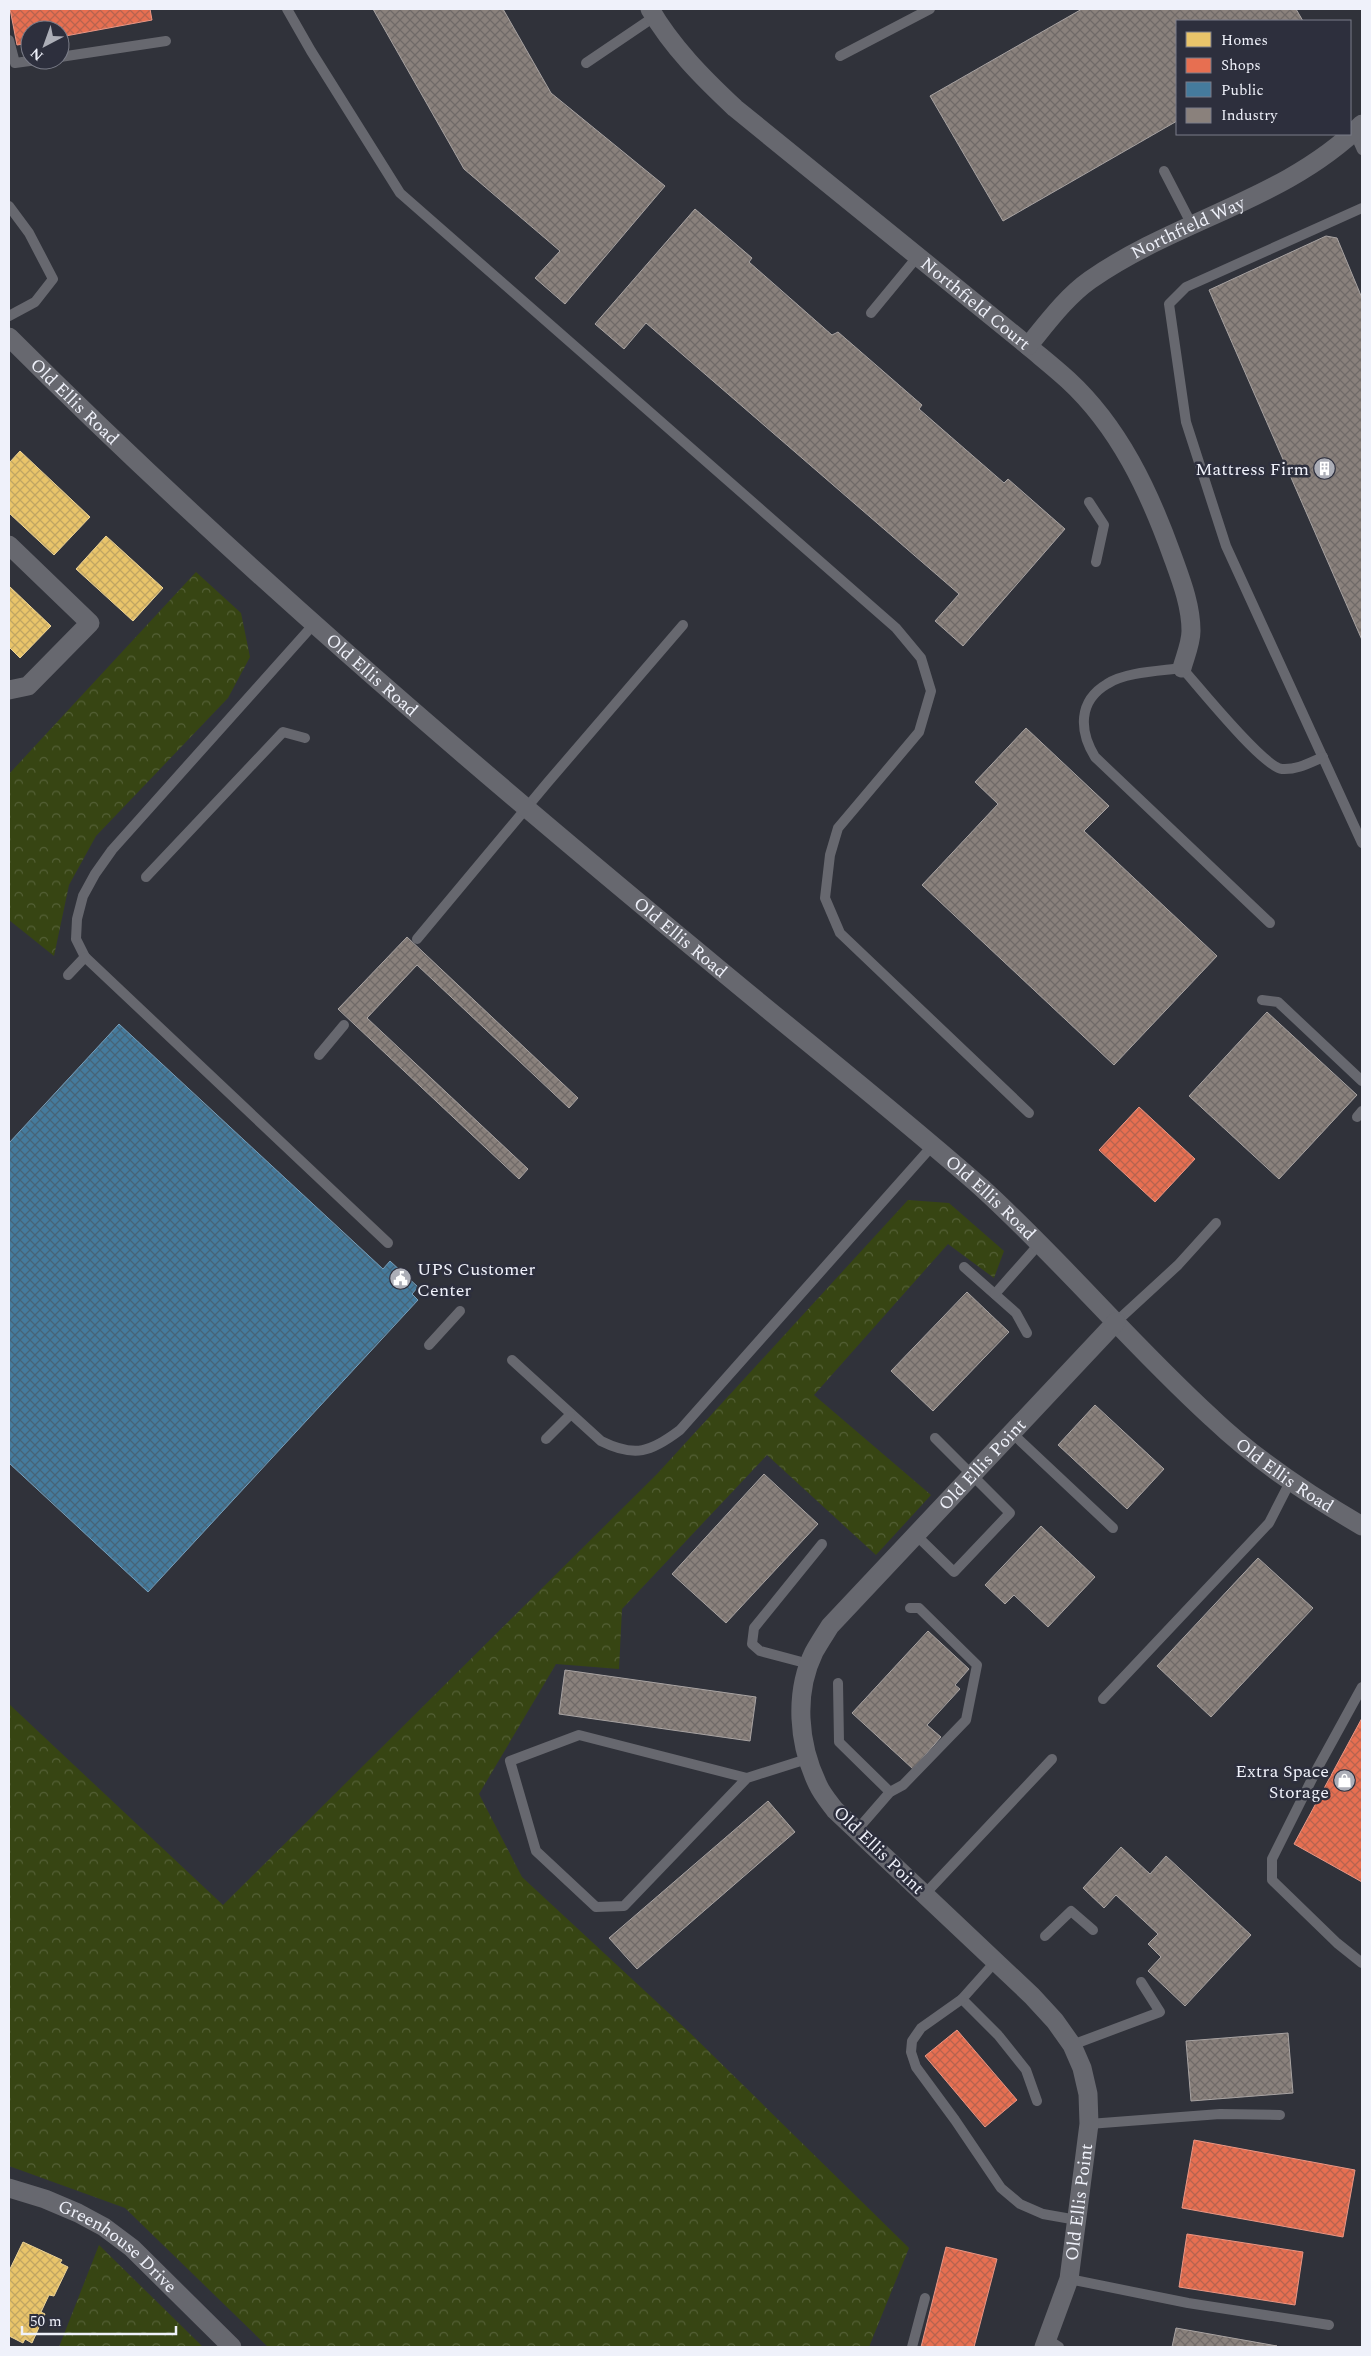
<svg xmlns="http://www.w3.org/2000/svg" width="1371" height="2356" font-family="Spectral,serif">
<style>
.forest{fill:url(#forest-crowns)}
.homes{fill:url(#homes-cross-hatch);stroke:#ebd295}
.shops{fill:url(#shops-cross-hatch);stroke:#e99684}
.public{fill:url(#public-cross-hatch);stroke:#789eb9}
.industry{fill:url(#industry-cross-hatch);stroke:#a8a3a2}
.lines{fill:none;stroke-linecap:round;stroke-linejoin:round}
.service{stroke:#67686f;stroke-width:10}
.minor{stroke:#67686f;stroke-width:19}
.labels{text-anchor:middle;stroke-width:5;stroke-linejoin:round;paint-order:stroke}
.street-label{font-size:18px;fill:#eff1fa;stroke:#2d2f3d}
.poi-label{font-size:18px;fill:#eff1fa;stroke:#2d2f3d;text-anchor:end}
</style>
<defs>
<pattern id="forest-crowns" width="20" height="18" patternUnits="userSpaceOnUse" patternTransform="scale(1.25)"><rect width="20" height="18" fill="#374513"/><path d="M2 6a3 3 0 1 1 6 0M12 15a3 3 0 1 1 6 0" fill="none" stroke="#546036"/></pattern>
<pattern id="homes-cross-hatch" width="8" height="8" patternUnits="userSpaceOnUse" patternTransform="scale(1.25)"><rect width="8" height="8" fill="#e9c46a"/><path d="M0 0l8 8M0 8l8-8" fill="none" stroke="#c1a562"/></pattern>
<pattern id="shops-cross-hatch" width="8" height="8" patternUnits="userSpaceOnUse" patternTransform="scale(1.25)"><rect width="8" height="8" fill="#e76f51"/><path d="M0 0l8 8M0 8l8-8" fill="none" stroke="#b7634f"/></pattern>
<pattern id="public-cross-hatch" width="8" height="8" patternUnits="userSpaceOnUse" patternTransform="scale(1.25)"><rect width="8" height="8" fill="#457b9d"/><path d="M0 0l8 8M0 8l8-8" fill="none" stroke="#466478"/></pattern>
<pattern id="industry-cross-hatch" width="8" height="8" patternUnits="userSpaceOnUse" patternTransform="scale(1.25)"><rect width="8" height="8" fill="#8a817c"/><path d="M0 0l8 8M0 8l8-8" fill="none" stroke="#706a68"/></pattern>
</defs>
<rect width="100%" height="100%" fill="#30323a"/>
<!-- forest -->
<g class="forest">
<path d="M196 572 241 613 250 657 228 698 96 836 69 885 54 956 9 920V774Z"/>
<path d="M908 1200 949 1203 1004 1251 994 1278 948 1244 814 1395 931 1495 876 1555 767 1455 622 1609 619 1669 556 1664 479 1794 522 1877 688 2031 909 2248 869 2347H268L125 2208 9 2166V1704L223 1905 657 1474Z"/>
<path d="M99 2245 203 2347H59Z"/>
</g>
<!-- homes -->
<g class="homes">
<path d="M20 451 90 517 54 555 9 513V463Z"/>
<path d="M106 536 163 588 133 621 76 569Z"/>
<path d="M9 586 51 626 20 658 9 647Z"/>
<path d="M23 2242 62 2260 60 2263 68 2267 54 2296 49 2295 41 2312 45 2314 32 2343 25 2339 23 2343 9 2336V2271Z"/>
</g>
<!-- shops -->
<g class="shops">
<path d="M10 9H150L152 20 60 37V30H30V43L17 45Z"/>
<path d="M1139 1107 1195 1159 1155 1202 1099 1150Z"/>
<path d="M1362 1718V1882L1294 1844Z"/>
<path d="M957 2030 1017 2100 985 2127 925 2056Z"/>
<path d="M1194 2140 1355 2170 1343 2237 1182 2208Z"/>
<path d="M1187 2234 1303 2252 1295 2305 1179 2287Z"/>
<path d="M946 2247 997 2259 974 2347H921Z"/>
</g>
<!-- public -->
<path class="public" d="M119 1024 383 1269 390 1261 418 1287 412 1294 418 1300 148 1592 9 1463V1143Z"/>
<!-- industry -->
<g class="industry">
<path d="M373 9H503L551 93 665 186 565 304 535 278 560 251 464 169Z"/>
<path d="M1082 9H1296L1303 21H1177V121L1003 221 930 96Z"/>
<path d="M695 209 752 258 749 262 832 335 838 332 922 405 919 409 1004 483 1008 479 1065 529 963 646 935 621 959 594 646 323 624 349 595 324Z"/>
<path d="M1326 236 1337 238 1362 298V640L1209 290Z"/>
<path d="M1026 728 1109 806 1084 831 1217 956 1114 1065 922 885 998 804 975 782Z"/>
<path d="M407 937 578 1098 569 1108 417 965 367 1018 528 1169 519 1179 338 1009Z"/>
<path d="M1267 1012 1357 1095 1279 1179 1189 1096Z"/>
<path d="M967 1292 1009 1332 933 1411 891 1371Z"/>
<path d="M1095 1405 1164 1469 1127 1509 1058 1445Z"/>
<path d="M764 1474 818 1524 726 1623 672 1574Z"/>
<path d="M1041 1526 1095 1577 1048 1627 1014 1595 1005 1604 985 1585Z"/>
<path d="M1258 1558 1313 1608 1211 1717 1157 1666Z"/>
<path d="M928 1631 969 1669 955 1685 960 1689 927 1725 941 1737 913 1769 852 1713Z"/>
<path d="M565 1670 756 1697 750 1741 559 1714Z"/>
<path d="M768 1801 795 1832 637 1969 609 1938Z"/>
<path d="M1121 1847 1150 1874 1166 1856 1251 1935 1185 2006 1148 1971 1161 1957 1148 1944 1158 1934 1116 1895 1104 1908 1083 1888Z"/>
<path d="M1288 2033 1293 2093 1191 2101 1186 2041Z"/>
<path d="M1176 2328 1277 2346 1172 2347Z"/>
</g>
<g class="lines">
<!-- service -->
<g class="service">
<path d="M287 9 311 51 400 193 896 628 921 658 931 691 919 732 838 828 830 855 825 898 840 933 1029 1113"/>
<path d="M9 40 15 63 37 60"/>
<path d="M840 56 930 9"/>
<path d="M60 57 166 41"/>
<path d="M586 63 654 17"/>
<path d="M1354 132 1362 150"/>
<path d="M1164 171 1192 225"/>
<path d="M9 206 29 233 53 279 35 302 9 316"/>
<path d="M1362 208 1186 287 1169 304 1186 422 1226 546 1362 843"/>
<path d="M871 313 918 256"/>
<path d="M1089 502 1104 525 1096 562"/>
<path d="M314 624 112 850 95 874 83 896 77 919 76 939 85 957 388 1243"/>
<path d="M146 877 283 732 305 738"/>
<path d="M1270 923 1095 757C1079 731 1078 701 1107 684 1125 672 1161 671 1182 668 1199 687 1263 767 1282 769 1297 770 1309 763 1323 757"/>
<path d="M417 939 548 782 683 625"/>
<path d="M68 975 85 957"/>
<path d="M1262 1000 1278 1002 1362 1081"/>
<path d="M319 1055 344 1025"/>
<path d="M1357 1117 1362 1111"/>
<path d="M964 1267 1016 1313 1027 1333"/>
<path d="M995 1294 1040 1243"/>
<path d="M1116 1322 1178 1265 1216 1223"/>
<path d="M429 1345 460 1311"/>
<path d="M512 1360 601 1441C635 1458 651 1452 680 1430L933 1145"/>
<path d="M1012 1433 1113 1528"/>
<path d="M546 1439 570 1415"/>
<path d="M916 1535 954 1572 1010 1513 935 1438"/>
<path d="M809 1664 760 1651 752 1644 754 1628 822 1544"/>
<path d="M838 1683 839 1742 890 1792"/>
<path d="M1362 1687 1317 1769 1272 1859V1880L1337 1943 1362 1963"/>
<path d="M1103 1699 1269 1523 1290 1482"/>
<path d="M747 1778 624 1906 596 1907 536 1851 510 1761 579 1735 747 1778 807 1759"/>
<path d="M857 1830 890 1792 903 1785 966 1720 977 1665 919 1608H910"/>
<path d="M924 1895 1052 1759"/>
<path d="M1045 1936 1071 1911 1093 1930"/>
<path d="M995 1962 962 1999 998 2035 1026 2070 1037 2101"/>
<path d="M962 1999 921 2028 912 2041 911 2052 916 2067 955 2120 1001 2188 1020 2204 1043 2214 1077 2220"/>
<path d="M1072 2045 1160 2012 1141 1982"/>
<path d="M1089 2124 1220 2114 1280 2115"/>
<path d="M1069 2279 1188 2303 1329 2325"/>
<path d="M1047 2339 1059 2347"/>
<path d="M912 2347 925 2298"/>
</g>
<!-- minor -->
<g class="minor">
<path id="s1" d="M650 9C672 47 703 78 735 108L1028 346C1041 357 1055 368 1068 380 1119 427 1149 491 1172 555 1181 580 1191 605 1191 631 1191 643 1185 657 1182 668"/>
<path id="s2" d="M9 337C228 556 464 758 702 955 795 1033 891 1108 982 1188 1062 1261 1132 1345 1212 1418 1257 1461 1309 1495 1362 1526"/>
<path id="s3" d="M1028 346C1047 323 1066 297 1090 280 1177 219 1286 200 1362 124"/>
<path d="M9 545 90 623 28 686 9 690"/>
<path id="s4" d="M9 2188 45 2199 78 2213 104 2227 132 2248 232 2347"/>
<path id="s5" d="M1044 2347 1069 2279 1089 2124 1088 2094 1082 2068 1072 2045 1055 2021 1032 1996 835 1810C829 1802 822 1794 818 1785 798 1744 794 1693 814 1652 819 1643 825 1634 830 1626L1116 1322"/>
</g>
</g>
<!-- icons -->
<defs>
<symbol id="building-disc" viewBox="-11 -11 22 22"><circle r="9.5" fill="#acaeb7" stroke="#2d2f3d"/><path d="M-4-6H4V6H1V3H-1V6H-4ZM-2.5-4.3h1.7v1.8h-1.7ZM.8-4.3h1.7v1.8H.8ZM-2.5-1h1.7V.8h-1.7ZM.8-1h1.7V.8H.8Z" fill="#fff"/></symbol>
<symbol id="civic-disc" viewBox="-11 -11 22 22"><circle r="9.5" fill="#acaeb7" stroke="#2d2f3d"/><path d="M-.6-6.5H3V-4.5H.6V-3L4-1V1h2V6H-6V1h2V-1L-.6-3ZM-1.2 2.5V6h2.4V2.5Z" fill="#fff"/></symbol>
<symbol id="shop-disc" viewBox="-11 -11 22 22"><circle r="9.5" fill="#acaeb7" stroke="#2d2f3d"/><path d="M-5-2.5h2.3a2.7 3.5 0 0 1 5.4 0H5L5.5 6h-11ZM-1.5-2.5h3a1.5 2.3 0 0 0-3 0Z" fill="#fff"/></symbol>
</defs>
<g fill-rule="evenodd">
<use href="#building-disc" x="1312" y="456" width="25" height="25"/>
<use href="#civic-disc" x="388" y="1266" width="25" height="25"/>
<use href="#shop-disc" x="1332" y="1768" width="25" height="25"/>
</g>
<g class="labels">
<!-- street labels -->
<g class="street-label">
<text dy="6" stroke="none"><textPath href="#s3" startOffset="202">Northfield Way</textPath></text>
<text dy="6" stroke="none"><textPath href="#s1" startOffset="441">Northfield Court</textPath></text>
<text dy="6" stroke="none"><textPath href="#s2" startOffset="92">Old Ellis Road</textPath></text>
<text dy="6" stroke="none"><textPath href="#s2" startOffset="496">Old Ellis Road</textPath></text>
<text dy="6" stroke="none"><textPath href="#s2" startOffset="901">Old Ellis Road</textPath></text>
<text dy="6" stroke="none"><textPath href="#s2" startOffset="1306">Old Ellis Road</textPath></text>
<text dy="6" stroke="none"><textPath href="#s5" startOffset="1065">Old Ellis Point</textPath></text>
<text dy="6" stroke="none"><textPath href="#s2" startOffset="1711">Old Ellis Road</textPath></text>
<text transform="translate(879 1850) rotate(44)" y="6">Old Ellis Point</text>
<text dy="6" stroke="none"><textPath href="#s5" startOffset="150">Old Ellis Point</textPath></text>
<text dy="6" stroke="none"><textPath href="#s4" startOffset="125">Greenhouse Drive</textPath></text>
</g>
<!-- poi labels -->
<g class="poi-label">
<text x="1309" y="475">Mattress Firm</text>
<text x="417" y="1275" text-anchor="start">UPS Customer<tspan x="417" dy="21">Center</tspan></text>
<text x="1329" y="1777">Extra Space<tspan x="1329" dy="21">Storage</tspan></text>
</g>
</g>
<!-- border -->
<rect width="1371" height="2356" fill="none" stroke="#eff1fa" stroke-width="20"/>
<!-- legend -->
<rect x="1176" y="20" width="175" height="115" fill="#2d2f3d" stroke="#7b7d89"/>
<rect x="1186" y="32" width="25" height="15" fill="#e9c46a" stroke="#7b7d89"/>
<text x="1221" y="45" font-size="15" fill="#eff1fa">Homes</text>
<rect x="1186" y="58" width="25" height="15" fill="#e76f51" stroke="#7b7d89"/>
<text x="1221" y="70" font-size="15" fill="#eff1fa">Shops</text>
<rect x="1186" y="82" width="25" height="15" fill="#457b9d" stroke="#7b7d89"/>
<text x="1221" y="95" font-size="15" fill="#eff1fa">Public</text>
<rect x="1186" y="108" width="25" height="15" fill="#8a817c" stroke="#7b7d89"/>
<text x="1221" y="120" font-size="15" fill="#eff1fa">Industry</text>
<!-- north arrow -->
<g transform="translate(45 45) rotate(221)"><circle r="24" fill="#2d2f3d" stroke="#7b7d89"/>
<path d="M0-4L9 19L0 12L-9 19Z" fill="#acaeb7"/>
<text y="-8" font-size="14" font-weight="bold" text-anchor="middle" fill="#eff1fa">N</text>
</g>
<!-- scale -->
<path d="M22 2326v8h154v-8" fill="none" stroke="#eff1fa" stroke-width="2.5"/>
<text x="30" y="2326" font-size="15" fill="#eff1fa" stroke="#2d2f3d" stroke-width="4" paint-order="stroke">50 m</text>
</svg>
